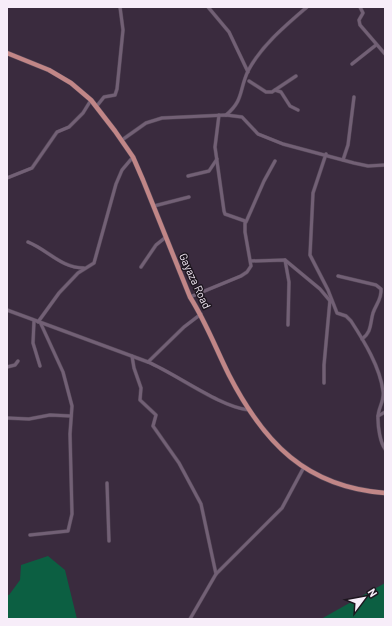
<svg xmlns="http://www.w3.org/2000/svg" width="392" height="626" font-family="Barlow,sans-serif">
	<style>
		.green { fill: #0c5f42 }
		.lines { fill: none; stroke-linecap: round; stroke-linejoin: round }
		.minor-casing { stroke: #544757; stroke-width: 4 }
		.primary-casing { stroke: #544757; stroke-width: 5.5 }
		.minor { stroke: #726075; stroke-width: 3 }
		.primary { stroke: #c18687; stroke-width: 4.5 }
		.labels { text-anchor: middle; stroke-width: 3; stroke-linejoin: round; paint-order: stroke }
		.street-label { font-size: 11px; fill: #f7edf9; stroke: #1d161f }
	</style>
	<rect width="100%" height="100%" fill="#3a2b3e"/>
	<g class="green">
		<path d="M 48,556 L 65,570 L 77,619 L 7,619 L 7,595 L 9,595 L 20,580 L 21,565 Z"/>
		<path d="M 385,583 L 385,619 L 321,619 Z"/>
	</g>
	<g class="lines">
		<g class="minor-casing">
			<g id="minor">
				<path d="M 208,7 L 229,32 L 248,72"/>
				<path d="M 360,7 L 363,13 L 359,20 L 360,25 L 385,54"/>
				<path d="M 352,64 L 376,45"/>
				<path d="M 249,81 L 266,92 L 272,92 L 296,76"/>
				<path d="M 275,90 L 281,92 L 290,106 L 298,110"/>
				<path d="M 96,107 L 104,97 L 115,95 L 117,89 L 123,30 L 120,7"/>
				<path d="M 226,115 C 244,100 239,90 248,71 C 261,46 285,26 307,7"/>
				<path d="M 122,140 L 146,123 L 162,118 L 226,115 L 242,117 L 258,134 L 283,144 L 354,163 L 368,166 L 385,165"/>
				<path d="M 326,154 L 313,193 L 310,255 L 328,290 L 337,313 L 346,316 L 351,321 C 364,341 380,367 383,391 C 385,401 377,409 378,419 C 378,427 380,442 385,449"/>
				<path d="M 343,160 L 348,145 L 354,97"/>
				<path d="M 188,176 L 209,171 L 217,159"/>
				<path d="M 7,178 L 32,168 L 57,132 L 69,127 L 83,113 L 91,100"/>
				<path d="M 154,206 L 189,197"/>
				<path d="M 246,222 L 264,181 L 275,161"/>
				<path d="M 28,242 C 48,250 61,268 84,268"/>
				<path d="M 285,260 L 289,282 L 288,325"/>
				<path d="M 251,261 L 285,260 L 320,289 L 331,302"/>
				<path d="M 141,267 L 156,245 L 166,237"/>
				<path d="M 338,276 L 376,285 L 381,289 C 382,299 376,304 373,313 C 370,323 372,332 362,339"/>
				<path d="M 190,297 L 241,276 L 247,272 L 251,266 L 245,232 L 245,221 L 225,214 L 224,211 L 215,147 L 219,115"/>
				<path d="M 7,310 L 148,362 C 178,375 220,407 249,410"/>
				<path d="M 34,321 L 33,343 L 40,366"/>
				<path d="M 38,322 L 59,293 L 78,273 L 94,263 L 116,184 L 122,170 L 133,157"/>
				<path d="M 132,356 L 134,368 L 141,388 L 140,400 L 156,415 L 153,426 L 179,463 L 201,504 L 216,574"/>
				<path d="M 148,362 L 184,327 L 201,314"/>
				<path d="M 7,367 L 15,365 L 18,361"/>
				<path d="M 324,383 L 324,365 L 330,300"/>
				<path d="M 378,416 L 385,412"/>
				<path d="M 7,418 L 29,419 L 50,415 L 71,416"/>
				<path d="M 107,483 L 109,541"/>
				<path d="M 30,535 L 68,531 L 72,514 L 70,434 L 72,406 L 63,372 L 41,324"/>
				<path d="M 190,619 L 216,574 L 282,508 L 304,467"/>
			</g>
		</g>
		<g class="primary-casing">
			<path id="primary" d="M 7,53 L 49,70 L 71,83 L 91,100 L 115,131 L 133,157 L 143,180 L 190,297 C 206,322 216,349 229,375 C 264,443 306,487 385,493"/>
		</g>
		<use href="#minor" class="minor"/>
		<use href="#primary" class="primary"/>
	</g>
	<g class="labels">
		<g class="street-label">
			<text transform="translate(195 281) rotate(65)" y="4">Gayaza Road</text>
		</g>
	</g>
	<rect width="392" height="626" fill="none" stroke="#f7edf9" stroke-width="16"/>
	<g transform="translate(364 598) rotate(58)" stroke="#1d161f" stroke-width="3" paint-order="stroke">
	<path d="M0-3L7 15L0 10L-7 15Z" fill="#f7edf9"/>
	<text y="-6" font-size="11" font-weight="bold" text-anchor="middle" fill="#f7edf9">N</text>
	</g>
</svg>
